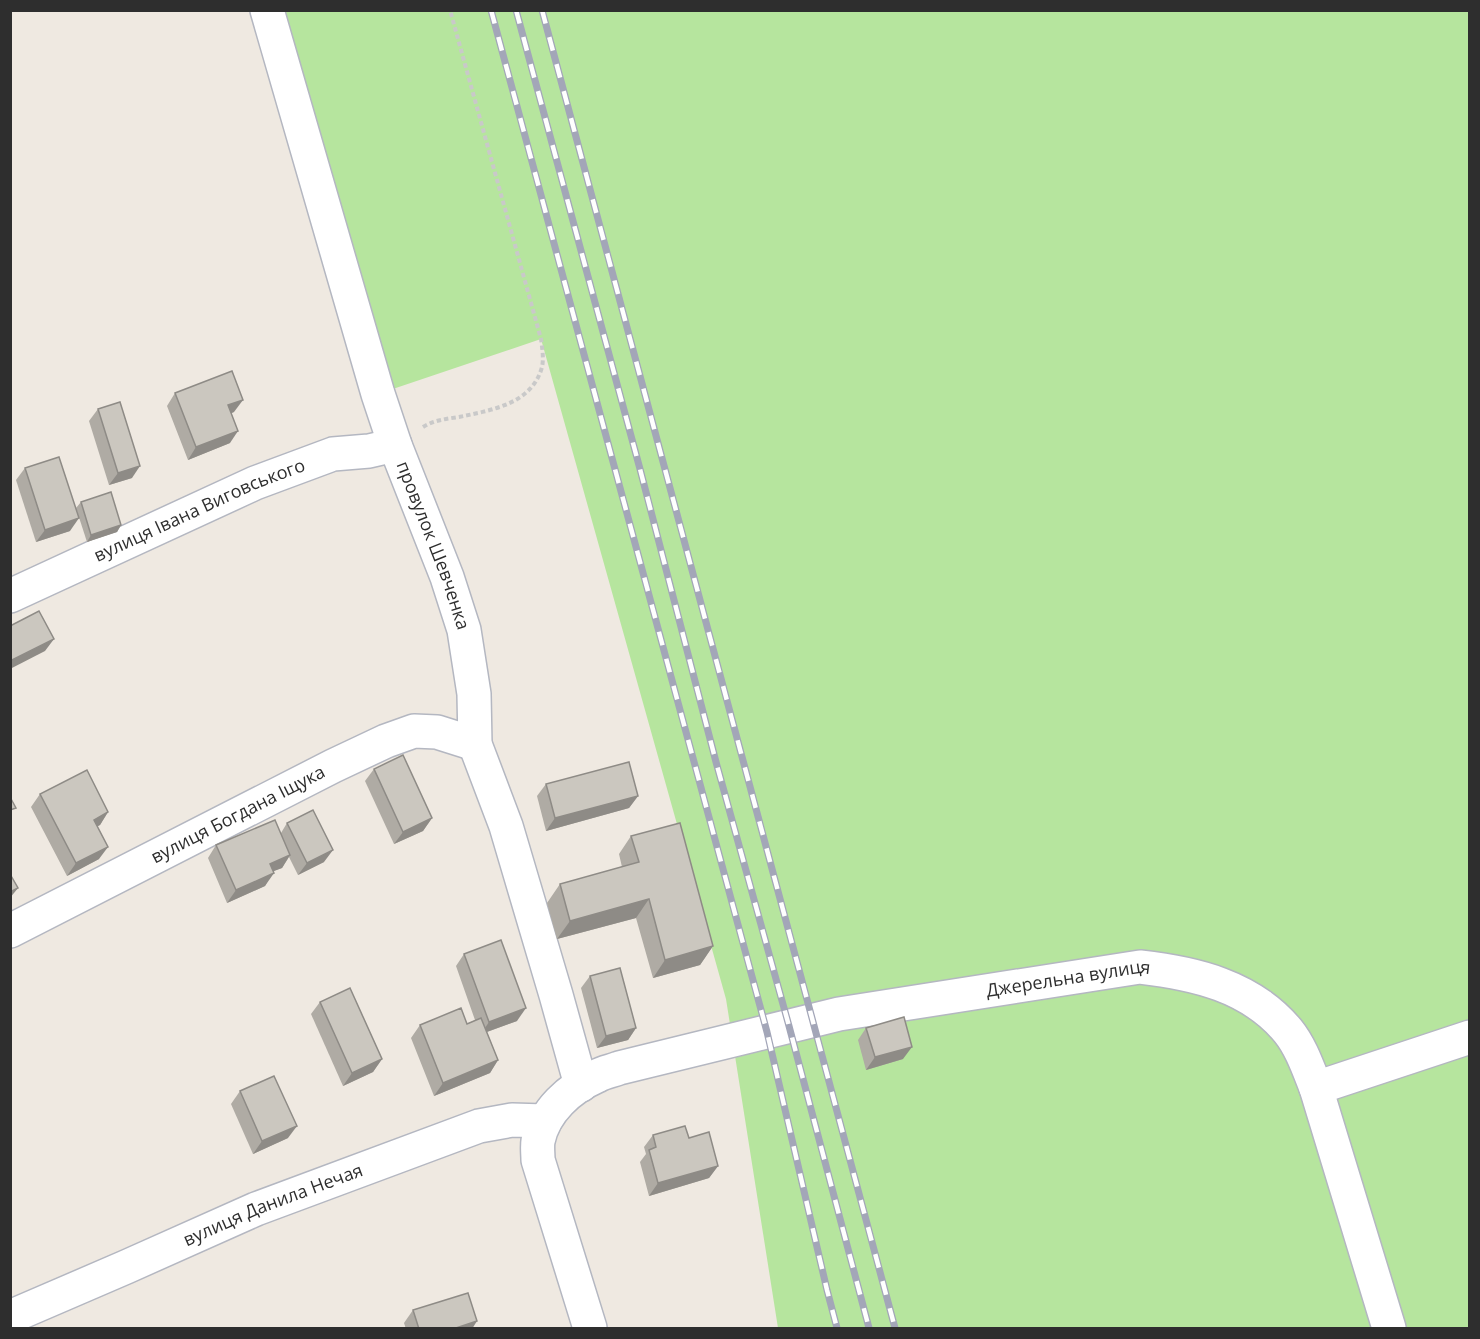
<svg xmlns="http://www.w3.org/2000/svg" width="1480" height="1339" font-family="'Open Sans',sans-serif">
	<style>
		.green { fill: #b6e59e }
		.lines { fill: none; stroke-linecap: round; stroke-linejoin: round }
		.minor-casing { stroke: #b4b7c1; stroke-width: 36 }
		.path { stroke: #c9c9c9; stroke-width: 4; stroke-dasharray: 4.5 3; stroke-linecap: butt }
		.minor { stroke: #fff; stroke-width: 33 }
		.rail-casing { stroke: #a3a6b8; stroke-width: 7 }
		.rail { stroke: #fff; stroke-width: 4.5; stroke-dasharray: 14; stroke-linecap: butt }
		.wall { fill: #afaba4 }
		.shaded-wall { fill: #8e8b86 }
		.building { fill: #cbc7bf; stroke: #8e8b86; stroke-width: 1.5 }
		.labels { text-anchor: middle; stroke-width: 4.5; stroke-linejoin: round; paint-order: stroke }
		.street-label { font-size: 18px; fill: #2e2e2e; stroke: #fff }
	</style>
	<rect width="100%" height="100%" fill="#efe9e1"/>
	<path class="green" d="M 267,11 L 1469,11 L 1469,1328 L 778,1328 L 726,999 L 541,339 L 378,394 Z"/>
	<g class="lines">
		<g class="minor-casing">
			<g id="minor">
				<path id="s1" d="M 267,10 L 378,394 L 395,445 L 447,577 L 464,630 L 474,694 L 475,744 L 506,826 L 556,995 L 581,1085"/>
				<path id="s2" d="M 10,596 L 255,483 L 333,454 L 369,451 L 395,445"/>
				<path id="s3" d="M 10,931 L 333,766 L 386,741 L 414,731 L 437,732 L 475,744"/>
				<path d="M 1316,1088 L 1470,1037"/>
				<path id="s4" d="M 10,1317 L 126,1267 L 256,1209 L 479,1126 L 512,1120 L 545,1121"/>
				<path id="s5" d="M 590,1328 L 538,1160 C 538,1154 537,1147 538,1141 C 544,1111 570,1088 597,1076 C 604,1072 612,1071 619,1068 L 839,1014 L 1140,967 C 1194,973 1251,986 1288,1031 C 1301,1047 1308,1068 1316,1088 L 1389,1328"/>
			</g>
		</g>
		<path class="path" d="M 423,427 C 434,420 446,419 459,417 C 492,410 532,404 542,367 C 544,358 542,347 541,339 L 450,10"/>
		<use href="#minor" class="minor"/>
		<g class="rail-casing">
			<g id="rail">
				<path d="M 491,10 L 767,1032 L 827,1290 L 837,1328"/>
				<path d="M 516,10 L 640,469 L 716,762 L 789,1026 L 869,1328"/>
				<path d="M 542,10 L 895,1328"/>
			</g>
		</g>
		<use href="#rail" class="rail"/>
	</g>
	<g class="wall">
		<path d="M 175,393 L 234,412 L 231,413 L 230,443 L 188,460 L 167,406 Z"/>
		<path d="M 98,409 L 132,478 L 109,485 L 89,421 Z"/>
		<path d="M 25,468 L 70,531 L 36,542 L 16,480 Z"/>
		<path d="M 81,502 L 121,525 L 117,532 L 87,542 L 76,508 Z"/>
		<path d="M 374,769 L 432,818 L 423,831 L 394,844 L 365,781 Z"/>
		<path d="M 546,784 L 638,796 L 629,808 L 546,831 L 537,796 Z"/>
		<path d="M 40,794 L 108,812 L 100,825 L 97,826 L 99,859 L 67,876 L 31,807 Z"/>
		<path d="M 287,823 L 324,862 L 298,875 L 289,857 L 282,868 L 273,871 L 265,886 L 227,903 L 208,858 L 216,845 L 281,833 Z"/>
		<path d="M 631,836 L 713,946 L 700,965 L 653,978 L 636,918 L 557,939 L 547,903 L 560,884 L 622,867 L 619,854 Z"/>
		<path d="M 464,954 L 517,1021 L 487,1032 L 498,1060 L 490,1073 L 434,1096 L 411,1038 L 420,1025 L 467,1024 L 475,1020 L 456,966 Z"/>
		<path d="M 590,976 L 636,1028 L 628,1040 L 597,1048 L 581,988 Z"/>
		<path d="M 320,1002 L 382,1059 L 373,1072 L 343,1086 L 311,1014 Z"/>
		<path d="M 866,1028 L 903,1059 L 866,1070 L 858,1040 Z"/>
		<path d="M 240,1091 L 288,1138 L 253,1154 L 231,1104 Z"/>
		<path d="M 653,1135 L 689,1138 L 718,1166 L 709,1178 L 649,1196 L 640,1162 L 646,1154 L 644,1147 Z"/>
		<path d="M 413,1310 L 472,1329 L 406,1329 L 404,1323 Z"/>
	</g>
	<g class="shaded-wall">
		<path d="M 243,400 L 234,412 L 220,418 L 228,405 Z"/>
		<path d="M 238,431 L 230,443 L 188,460 L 196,447 Z"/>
		<path d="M 140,466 L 132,478 L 109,485 L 118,473 Z"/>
		<path d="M 79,518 L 70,531 L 36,542 L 45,530 Z"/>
		<path d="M 121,525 L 117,532 L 87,542 L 91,535 Z"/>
		<path d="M 54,639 L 45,651 L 10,669 L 10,661 Z"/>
		<path d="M 638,796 L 629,808 L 546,831 L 555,818 Z"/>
		<path d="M 108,812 L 100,825 L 85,833 L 94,820 Z"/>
		<path d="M 432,818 L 423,831 L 394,844 L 403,832 Z"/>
		<path d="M 108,847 L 99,859 L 67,876 L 76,863 Z"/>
		<path d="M 333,850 L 324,862 L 298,875 L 307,863 Z"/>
		<path d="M 290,855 L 282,868 L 261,876 L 270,864 Z"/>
		<path d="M 274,873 L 265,886 L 227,903 L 236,890 Z"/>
		<path d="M 18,888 L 10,898 L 10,892 Z"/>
		<path d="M 649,899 L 636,918 L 557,939 L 570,921 Z"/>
		<path d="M 713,946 L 700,965 L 653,978 L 665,960 Z"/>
		<path d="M 526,1008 L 517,1021 L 481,1034 L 489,1022 Z"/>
		<path d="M 636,1028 L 628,1040 L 597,1048 L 606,1036 Z"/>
		<path d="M 912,1047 L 903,1059 L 866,1070 L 875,1057 Z"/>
		<path d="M 382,1059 L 373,1072 L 343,1086 L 352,1073 Z"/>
		<path d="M 498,1060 L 490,1073 L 434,1096 L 443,1083 Z"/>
		<path d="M 297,1126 L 288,1138 L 253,1154 L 262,1141 Z"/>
		<path d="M 718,1166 L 709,1178 L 649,1196 L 658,1183 Z"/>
		<path d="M 477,1321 L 472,1329 L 453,1329 Z"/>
	</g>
	<g class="building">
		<path d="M 232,371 L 243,400 L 228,405 L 238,431 L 196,447 L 175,393 Z"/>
		<path d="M 120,402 L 140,466 L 118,473 L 98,409 Z"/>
		<path d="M 59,457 L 79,518 L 45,530 L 25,468 Z"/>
		<path d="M 111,492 L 121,525 L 91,535 L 81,502 Z"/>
		<path d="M 39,611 L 54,639 L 10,661 L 10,626 Z"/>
		<path d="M 403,755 L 432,818 L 403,832 L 374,769 Z"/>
		<path d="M 629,762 L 638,796 L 555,818 L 546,784 Z"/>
		<path d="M 87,770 L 108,812 L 94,820 L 108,847 L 76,863 L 40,794 Z"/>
		<path d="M 10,797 L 16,808 L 10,810 Z"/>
		<path d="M 313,810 L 333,850 L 307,863 L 287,823 Z"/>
		<path d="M 275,820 L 290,855 L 270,864 L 274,873 L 236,890 L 216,845 Z"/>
		<path d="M 680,823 L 713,946 L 665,960 L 649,899 L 570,921 L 560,884 L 639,862 L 631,836 Z"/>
		<path d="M 10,874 L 18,888 L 10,892 Z"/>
		<path d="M 501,940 L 526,1008 L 489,1022 L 464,954 Z"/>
		<path d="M 620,968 L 636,1028 L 606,1036 L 590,976 Z"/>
		<path d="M 350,988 L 382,1059 L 352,1073 L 320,1002 Z"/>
		<path d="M 461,1008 L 467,1024 L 481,1018 L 498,1060 L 443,1083 L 420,1025 Z"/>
		<path d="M 904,1017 L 912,1047 L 875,1057 L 866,1028 Z"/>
		<path d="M 274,1076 L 297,1126 L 262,1141 L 240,1091 Z"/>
		<path d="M 685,1126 L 689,1138 L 709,1132 L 718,1166 L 658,1183 L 649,1150 L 656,1147 L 653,1135 Z"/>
		<path d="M 468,1293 L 477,1321 L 453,1329 L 419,1329 L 413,1310 Z"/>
	</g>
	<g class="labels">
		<g class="street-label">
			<text dy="6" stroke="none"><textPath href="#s2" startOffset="208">вулиця Івана Виговського</textPath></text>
			<text dy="6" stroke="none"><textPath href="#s1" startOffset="561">провулок Шевченка</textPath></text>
			<text dy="6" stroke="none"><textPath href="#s3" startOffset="256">вулиця Богдана Іщука</textPath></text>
			<text dy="6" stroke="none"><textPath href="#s5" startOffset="768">Джерельна вулиця</textPath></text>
			<text dy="6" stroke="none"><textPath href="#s4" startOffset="286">вулиця Данила Нечая</textPath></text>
		</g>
	</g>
	<rect width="1480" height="1339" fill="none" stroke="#2e2e2e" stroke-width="24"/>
</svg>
